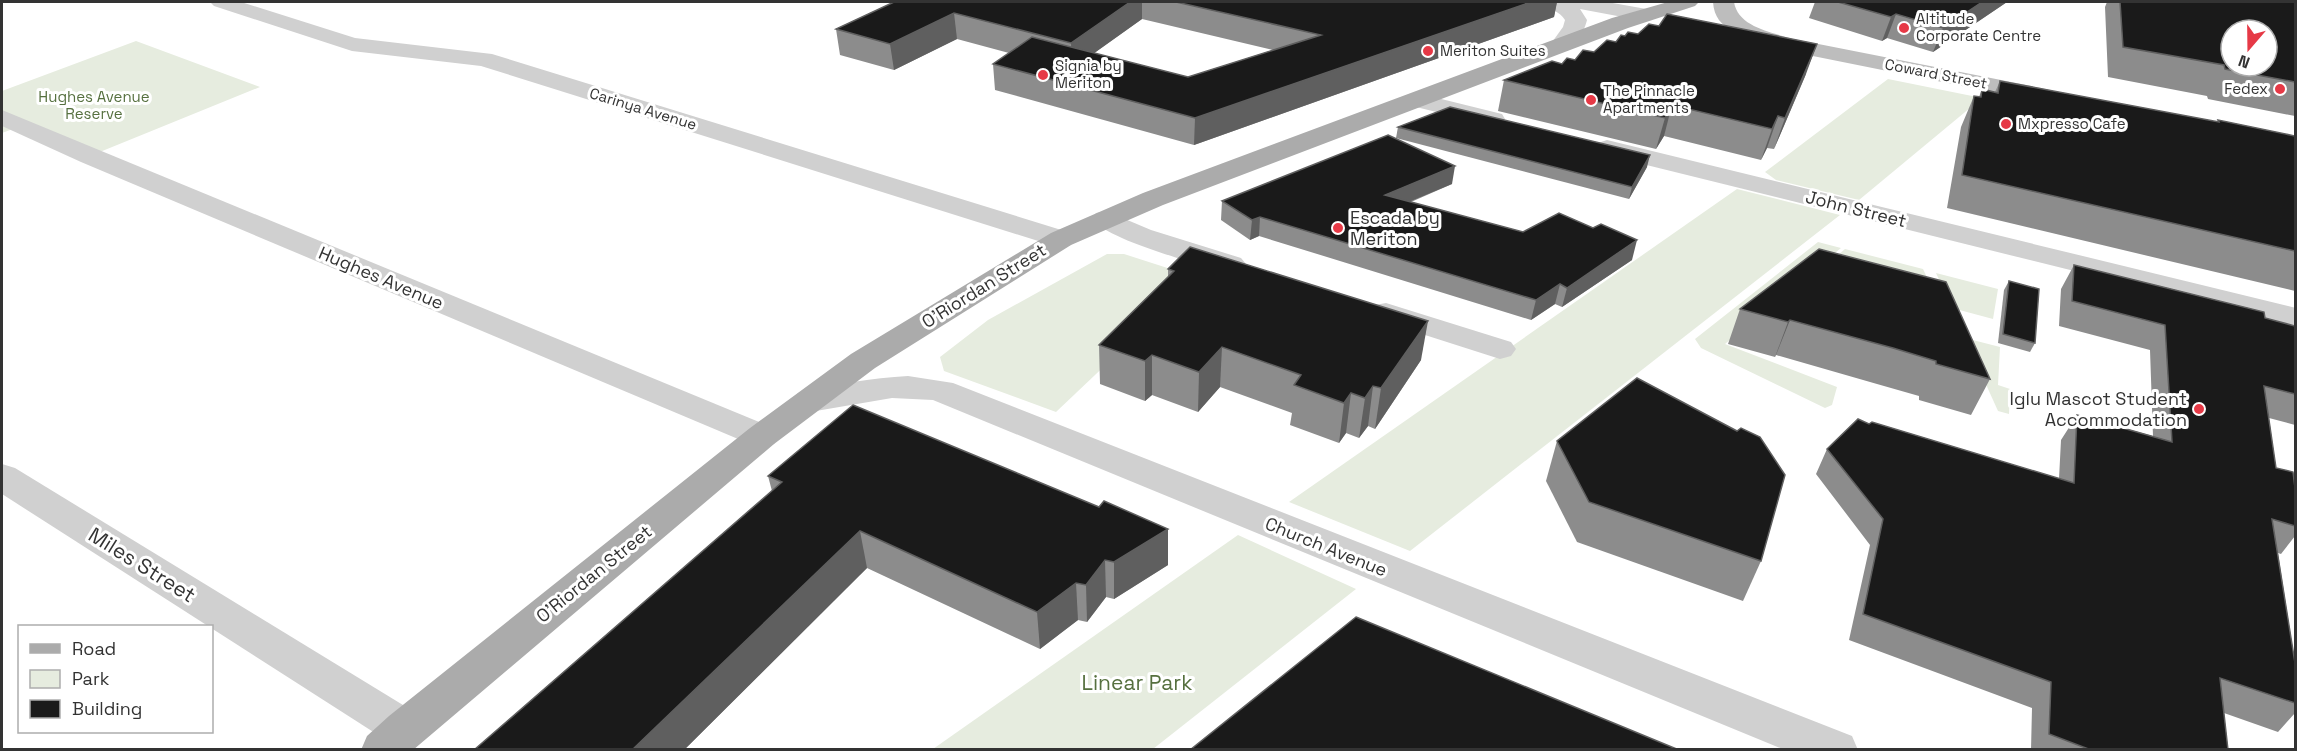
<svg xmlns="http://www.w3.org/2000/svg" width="2297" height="751" font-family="'Space Grotesk',sans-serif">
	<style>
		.green { fill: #e6ecdf }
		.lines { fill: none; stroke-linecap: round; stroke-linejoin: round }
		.minor { fill: #d0d0d0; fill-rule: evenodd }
		.tertiary { fill: #d0d0d0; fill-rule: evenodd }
		.secondary { fill: #bdbdbd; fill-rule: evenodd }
		.primary { fill: #ababab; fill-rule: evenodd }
		.wall { fill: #8c8c8c; fill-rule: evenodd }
		.shaded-wall { fill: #5f5f5f }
		.building { fill: #1a1a1a; stroke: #5f5f5f; stroke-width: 1.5; fill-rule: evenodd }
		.poi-dot { fill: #e63946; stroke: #fff; stroke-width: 2 }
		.labels { text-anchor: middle; stroke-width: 6; stroke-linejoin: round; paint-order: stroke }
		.far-poi-label { font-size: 15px; fill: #333; stroke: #fff; text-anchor: start }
		.far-street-label { font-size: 15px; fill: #333; stroke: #fff }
		.far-park-label { font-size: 15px; fill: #56703f; stroke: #fff }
		.street-label { font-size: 18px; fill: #333; stroke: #fff }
		.poi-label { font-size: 18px; fill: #333; stroke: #fff; text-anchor: start }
		.near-street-label { font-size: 21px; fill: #333; stroke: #fff }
		.near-park-label { font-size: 21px; fill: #56703f; stroke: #fff }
	</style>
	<rect width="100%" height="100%" fill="#fff"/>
	<g class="green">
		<path d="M 136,41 L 260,87 L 90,156 L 21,126 L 2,133 L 2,91 Z"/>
		<path d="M 1888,79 L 1982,98 L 1859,200 L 1776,180 L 1765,172 Z"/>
		<path d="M 1737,189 L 1840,215 L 1410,551 L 1289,502 Z"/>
		<path d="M 1818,242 L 1841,248 L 1725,344 L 1837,387 L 1832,405 L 1825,408 L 1701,348 L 1695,339 Z"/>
		<path d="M 1845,249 L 1923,269 L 1940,305 L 1818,272 Z"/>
		<path d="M 1107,254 L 1124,254 L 1183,273 L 1134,338 L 1056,412 L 944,371 L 940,357 L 988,320 Z"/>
		<path d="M 1936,273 L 1998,289 L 1993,319 L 1952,308 Z"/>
		<path d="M 1965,338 L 2000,347 L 1998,385 L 2010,389 L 2009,414 L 1998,411 Z"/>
		<path d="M 1238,535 L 1356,589 L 1153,749 L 933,749 Z"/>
	</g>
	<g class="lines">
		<g class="minor">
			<path d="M 210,2 L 241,2 L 355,38 L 492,54 L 1071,233 L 1075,239 L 1071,245 L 1061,248 L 1051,245 L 481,66 L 352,51 L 214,6 Z"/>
			<path d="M 1417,93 L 1502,114 L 1505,119 L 1502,124 L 1493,126 L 1408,105 L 1405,100 L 1408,95 Z"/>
			<path d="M 2,110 L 774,428 L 779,436 L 774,444 L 762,448 L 750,444 L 81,162 L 2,126 Z"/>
			<path d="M 1607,140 L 2296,308 L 2296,326 L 1598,153 L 1594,148 L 1598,143 Z"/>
			<path d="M 1106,211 L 1151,230 L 1241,258 L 1246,264 L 1241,270 L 1231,273 C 1203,266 1107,240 1092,219 L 1096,213 Z"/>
			<path d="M 1386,303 L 1511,342 L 1516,349 L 1511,356 L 1500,359 L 1375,319 L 1371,312 L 1375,305 Z"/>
			<path d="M 908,376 L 953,383 L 1852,736 L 1858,750 L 1785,750 L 933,400 L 892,398 L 810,412 L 798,409 L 793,401 L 798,393 C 834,384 872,378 908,376 Z"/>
			<path d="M 2,464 L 15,468 L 421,716 L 427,729 L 421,742 L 405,748 L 389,742 L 2,494 Z"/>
		</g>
		<path class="tertiary" d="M 1543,2 L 1607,2 L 1652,10 L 1655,15 L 1652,20 L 1644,21 L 1580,9 L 1587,20 C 1583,36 1571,54 1553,50 L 1550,45 L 1563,27 L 1565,20 C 1560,11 1549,10 1543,2 Z"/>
		<path class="secondary" d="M 1713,2 L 1734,2 C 1738,27 1771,32 1793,39 L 2041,88 L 2050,90 L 2053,95 L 2050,100 L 2041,102 L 1763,46 C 1744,32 1715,33 1713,2 Z"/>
		<path class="primary" d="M 1668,2 L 1699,2 L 1695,6 L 1628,28 L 1163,205 L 1071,245 L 875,368 L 774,444 L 413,750 L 361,750 L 367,736 L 389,716 L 750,428 L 851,354 L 1051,233 L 1143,193 L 1612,18 Z"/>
	</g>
	<g class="wall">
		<path d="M 894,2 L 1557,2 L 1554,17 L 1194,145 L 995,90 L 993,64 L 1009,53 L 957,39 L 894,70 L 840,55 L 836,29 ZM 1142,19 L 1273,50 L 1188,77 L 1094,53 Z"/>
		<path d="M 1815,2 L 2007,2 L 1933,52 L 1887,38 L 1882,41 L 1809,18 Z"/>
		<path d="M 2107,2 L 2295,2 L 2295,116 L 2208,99 L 2207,96 L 2108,77 L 2105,7 Z"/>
		<path d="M 1625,36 L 1806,74 L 1774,149 L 1767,148 L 1761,160 L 1664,136 L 1656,149 L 1498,111 L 1504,80 L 1575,60 L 1616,42 Z"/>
		<path d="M 2000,81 L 2217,122 L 2218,120 L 2295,136 L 2295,291 L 1947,208 L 1961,127 L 1974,96 L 1979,97 L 1982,89 L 1995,92 Z"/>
		<path d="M 1398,127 L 1647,167 L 1629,199 L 1396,138 Z"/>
		<path d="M 1452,184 L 1411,202 L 1523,232 L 1632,260 L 1562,307 L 1555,304 L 1531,320 L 1259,236 L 1250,240 L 1221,220 L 1222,201 Z"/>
		<path d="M 1819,249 L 1990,379 L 1971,415 L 1919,400 L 1919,396 L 1877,384 L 1776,355 L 1775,357 L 1728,344 L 1740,309 Z"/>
		<path d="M 2074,265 L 2265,318 L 2295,326 L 2295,425 L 2269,418 L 2276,468 L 2295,488 L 2295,536 L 2281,554 L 2278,553 L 2295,663 L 2295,713 L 2278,732 L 2224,713 L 2228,750 L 2031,750 L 2032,708 L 1849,640 L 1870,545 L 1816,474 L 1827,449 L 1869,424 L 2059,479 L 2061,440 L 2077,415 L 2153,436 L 2150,350 L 2059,326 L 2061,289 Z"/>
		<path d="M 1168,269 L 1421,360 L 1375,429 L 1368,426 L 1359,438 L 1346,433 L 1339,443 L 1290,425 L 1292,413 L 1220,387 L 1198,412 L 1152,395 L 1145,401 L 1100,384 L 1099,345 L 1168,277 Z"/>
		<path d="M 2009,281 L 2035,343 L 2030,352 L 1998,343 L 2004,290 Z"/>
		<path d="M 1557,441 L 1761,561 L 1743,601 L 1577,542 L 1546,481 Z"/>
		<path d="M 768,476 L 1168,565 L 1114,599 L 1106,597 L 1087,622 L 1078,620 L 1040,649 L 867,568 L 684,750 L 474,750 L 772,491 Z"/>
	</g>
	<g class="shaded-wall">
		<path d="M 1130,2 L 1142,2 L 1142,19 L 1072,69 L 1071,43 Z"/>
		<path d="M 1531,2 L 1557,2 L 1554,17 L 1194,145 L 1195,118 Z"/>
		<path d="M 1982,2 L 2007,2 L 1933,52 L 1943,28 Z"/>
		<path d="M 954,13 L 957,39 L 894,70 L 890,44 Z"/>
		<path d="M 1896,14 L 1887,38 L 1882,41 L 1891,17 Z"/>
		<path d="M 1817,44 L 1806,74 L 1774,149 L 1785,118 Z"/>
		<path d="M 1672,105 L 1664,136 L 1656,149 L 1665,118 Z"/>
		<path d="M 1778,116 L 1767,148 L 1761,160 L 1772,129 Z"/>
		<path d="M 1650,155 L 1647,167 L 1629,199 L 1632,187 Z"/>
		<path d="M 1455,166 L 1452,184 L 1382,213 L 1385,195 Z"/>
		<path d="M 1260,217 L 1259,236 L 1250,240 L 1252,220 Z"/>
		<path d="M 1637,240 L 1632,260 L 1562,307 L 1567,288 Z"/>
		<path d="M 1560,284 L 1555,304 L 1531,320 L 1536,300 Z"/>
		<path d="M 1790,320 L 1776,355 L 1775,357 L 1788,322 Z"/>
		<path d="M 1428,321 L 1421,360 L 1375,429 L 1381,388 Z"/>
		<path d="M 1222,347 L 1220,387 L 1198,412 L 1199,372 Z"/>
		<path d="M 1152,355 L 1152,395 L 1145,401 L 1145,361 Z"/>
		<path d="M 1373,386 L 1368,426 L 1359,438 L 1365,398 Z"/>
		<path d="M 1351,393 L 1346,433 L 1339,443 L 1344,403 Z"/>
		<path d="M 1168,529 L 1168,565 L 1114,599 L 1114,562 Z"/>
		<path d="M 860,531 L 867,568 L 684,750 L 632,750 Z"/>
		<path d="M 1105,560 L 1106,597 L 1087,622 L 1086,585 Z"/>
		<path d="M 1076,583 L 1078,620 L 1040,649 L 1037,612 Z"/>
	</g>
	<g class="building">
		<path d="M 894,2 L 1130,2 L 1071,43 L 954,13 L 890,44 L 836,29 Z"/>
		<path d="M 1176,2 L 1531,2 L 1195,118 L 993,64 L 1032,37 L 1188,77 L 1321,35 Z"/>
		<path d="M 1838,2 L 1982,2 L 1943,28 L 1896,14 L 1891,17 Z"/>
		<path d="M 2120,2 L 2295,2 L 2295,82 L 2225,69 L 2224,65 L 2123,47 ZM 2231,30 L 2267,30 L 2267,66 L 2231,66 Z"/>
		<path d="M 1667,14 L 1817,44 L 1785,118 L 1778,116 L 1772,129 L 1672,105 L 1665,118 L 1504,80 L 1552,61 L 1562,64 L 1567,58 L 1575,60 L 1583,50 L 1594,52 L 1607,40 L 1616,42 L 1621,35 L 1625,36 L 1628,32 L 1638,34 L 1649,24 L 1659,26 Z"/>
		<path d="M 2000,81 L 2219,122 L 2218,120 L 2295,136 L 2295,251 L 1962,175 L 1974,96 L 1981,97 L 1982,89 L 1998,93 Z"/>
		<path d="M 1450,107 L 1650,155 L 1632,187 L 1398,127 Z"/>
		<path d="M 1388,135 L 1455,166 L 1385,195 L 1523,232 L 1559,213 L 1593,228 L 1601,224 L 1637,240 L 1567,288 L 1560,284 L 1536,300 L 1260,217 L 1252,220 L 1222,201 Z"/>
		<path d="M 1190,247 L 1428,321 L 1381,388 L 1373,386 L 1365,398 L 1351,393 L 1344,403 L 1294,385 L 1301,375 L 1222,347 L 1199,372 L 1152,355 L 1145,361 L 1099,345 L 1174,271 L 1168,269 Z"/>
		<path d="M 1819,249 L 1946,282 L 1990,379 L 1936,364 L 1936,361 L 1893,348 L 1790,320 L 1788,322 L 1740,309 Z"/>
		<path d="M 2074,265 L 2264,312 L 2265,318 L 2295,326 L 2295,394 L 2264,386 L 2276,468 L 2293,472 L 2295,488 L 2295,526 L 2272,519 L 2295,663 L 2295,703 L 2220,678 L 2228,750 L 2091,750 L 2049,734 L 2051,682 L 1863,614 L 1883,519 L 1827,449 L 1858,419 L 1869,424 L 1872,422 L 2074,483 L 2077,415 L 2172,442 L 2165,325 L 2072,301 Z"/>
		<path d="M 2009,281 L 2039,289 L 2035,343 L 2003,334 Z"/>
		<path d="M 1637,378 L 1737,431 L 1741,428 L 1760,437 L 1785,475 L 1761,561 L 1589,502 L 1557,441 Z"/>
		<path d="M 853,405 L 1099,507 L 1104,501 L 1168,529 L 1114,562 L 1105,560 L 1086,585 L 1076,583 L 1037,612 L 860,531 L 632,750 L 474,750 L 782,482 L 768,476 Z"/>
		<path d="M 1356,617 L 1679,750 L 1190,750 Z"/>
	</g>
	<g class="poi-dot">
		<circle cx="1904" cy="28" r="6"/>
		<circle cx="1428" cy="51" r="6"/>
		<circle cx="1043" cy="75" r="6"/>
		<circle cx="2280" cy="89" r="6"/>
		<circle cx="1591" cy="100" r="6"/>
		<circle cx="2006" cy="124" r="6"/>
		<circle cx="1338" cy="228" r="6"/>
		<circle cx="2199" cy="409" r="6"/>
	</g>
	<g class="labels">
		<g class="far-poi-label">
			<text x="1916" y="24">Altitude<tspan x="1916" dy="17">Corporate Centre</tspan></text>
			<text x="1440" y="56">Meriton Suites</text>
			<text x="1055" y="71">Signia by<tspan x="1055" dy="17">Meriton</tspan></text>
			<text x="2268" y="94" text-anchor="end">Fedex</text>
			<text x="1603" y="96">The Pinnacle<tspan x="1603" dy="17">Apartments</tspan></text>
			<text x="2018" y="129">Mxpresso Cafe</text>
		</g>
		<g class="far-street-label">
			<text transform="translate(1936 74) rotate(11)" y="5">Coward Street</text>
			<text transform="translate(643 109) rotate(17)" y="5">Carinya Avenue</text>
		</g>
		<g class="far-park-label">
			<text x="94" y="102">Hughes Avenue<tspan x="94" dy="17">Reserve</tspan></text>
		</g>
		<g class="street-label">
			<text transform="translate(1856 209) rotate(14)" y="6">John Street</text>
			<text transform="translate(381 278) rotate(23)" y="6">Hughes Avenue</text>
			<text transform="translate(984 286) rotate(-32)" y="6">O'Riordan Street</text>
			<text transform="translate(1326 547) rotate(22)" y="6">Church Avenue</text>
			<text transform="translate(594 574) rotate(-39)" y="6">O'Riordan Street</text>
		</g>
		<g class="poi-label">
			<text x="1350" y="224">Escada by<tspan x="1350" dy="21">Meriton</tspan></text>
			<text x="2187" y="405" text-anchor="end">Iglu Mascot Student<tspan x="2187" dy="21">Accommodation</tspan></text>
		</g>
		<g class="near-street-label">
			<text transform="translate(142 565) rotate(32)" y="7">Miles Street</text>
		</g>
		<g class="near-park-label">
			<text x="1137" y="690">Linear Park</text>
		</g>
	</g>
	<rect width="2297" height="751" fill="none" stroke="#333333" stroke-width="6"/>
	<rect x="18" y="625" width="195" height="108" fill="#ffffff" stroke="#adadad" stroke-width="1.5"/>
	<rect x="30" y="644" width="30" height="9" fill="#ababab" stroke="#adadad" stroke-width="1.5"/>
	<text x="72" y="655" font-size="18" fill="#333333">Road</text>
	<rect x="30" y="670" width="30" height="18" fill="#e6ecdf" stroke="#adadad" stroke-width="1.5"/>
	<text x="72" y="685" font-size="18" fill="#333333">Park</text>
	<rect x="30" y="700" width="30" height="18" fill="#1a1a1a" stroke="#adadad" stroke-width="1.5"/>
	<text x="72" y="715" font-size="18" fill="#333333">Building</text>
	<g transform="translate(2249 48) rotate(200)"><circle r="28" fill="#ffffff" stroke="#adadad" stroke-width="1.5"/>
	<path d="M0-4.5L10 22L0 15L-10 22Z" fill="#e63946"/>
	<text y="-9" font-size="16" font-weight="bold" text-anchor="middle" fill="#333333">N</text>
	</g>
</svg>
